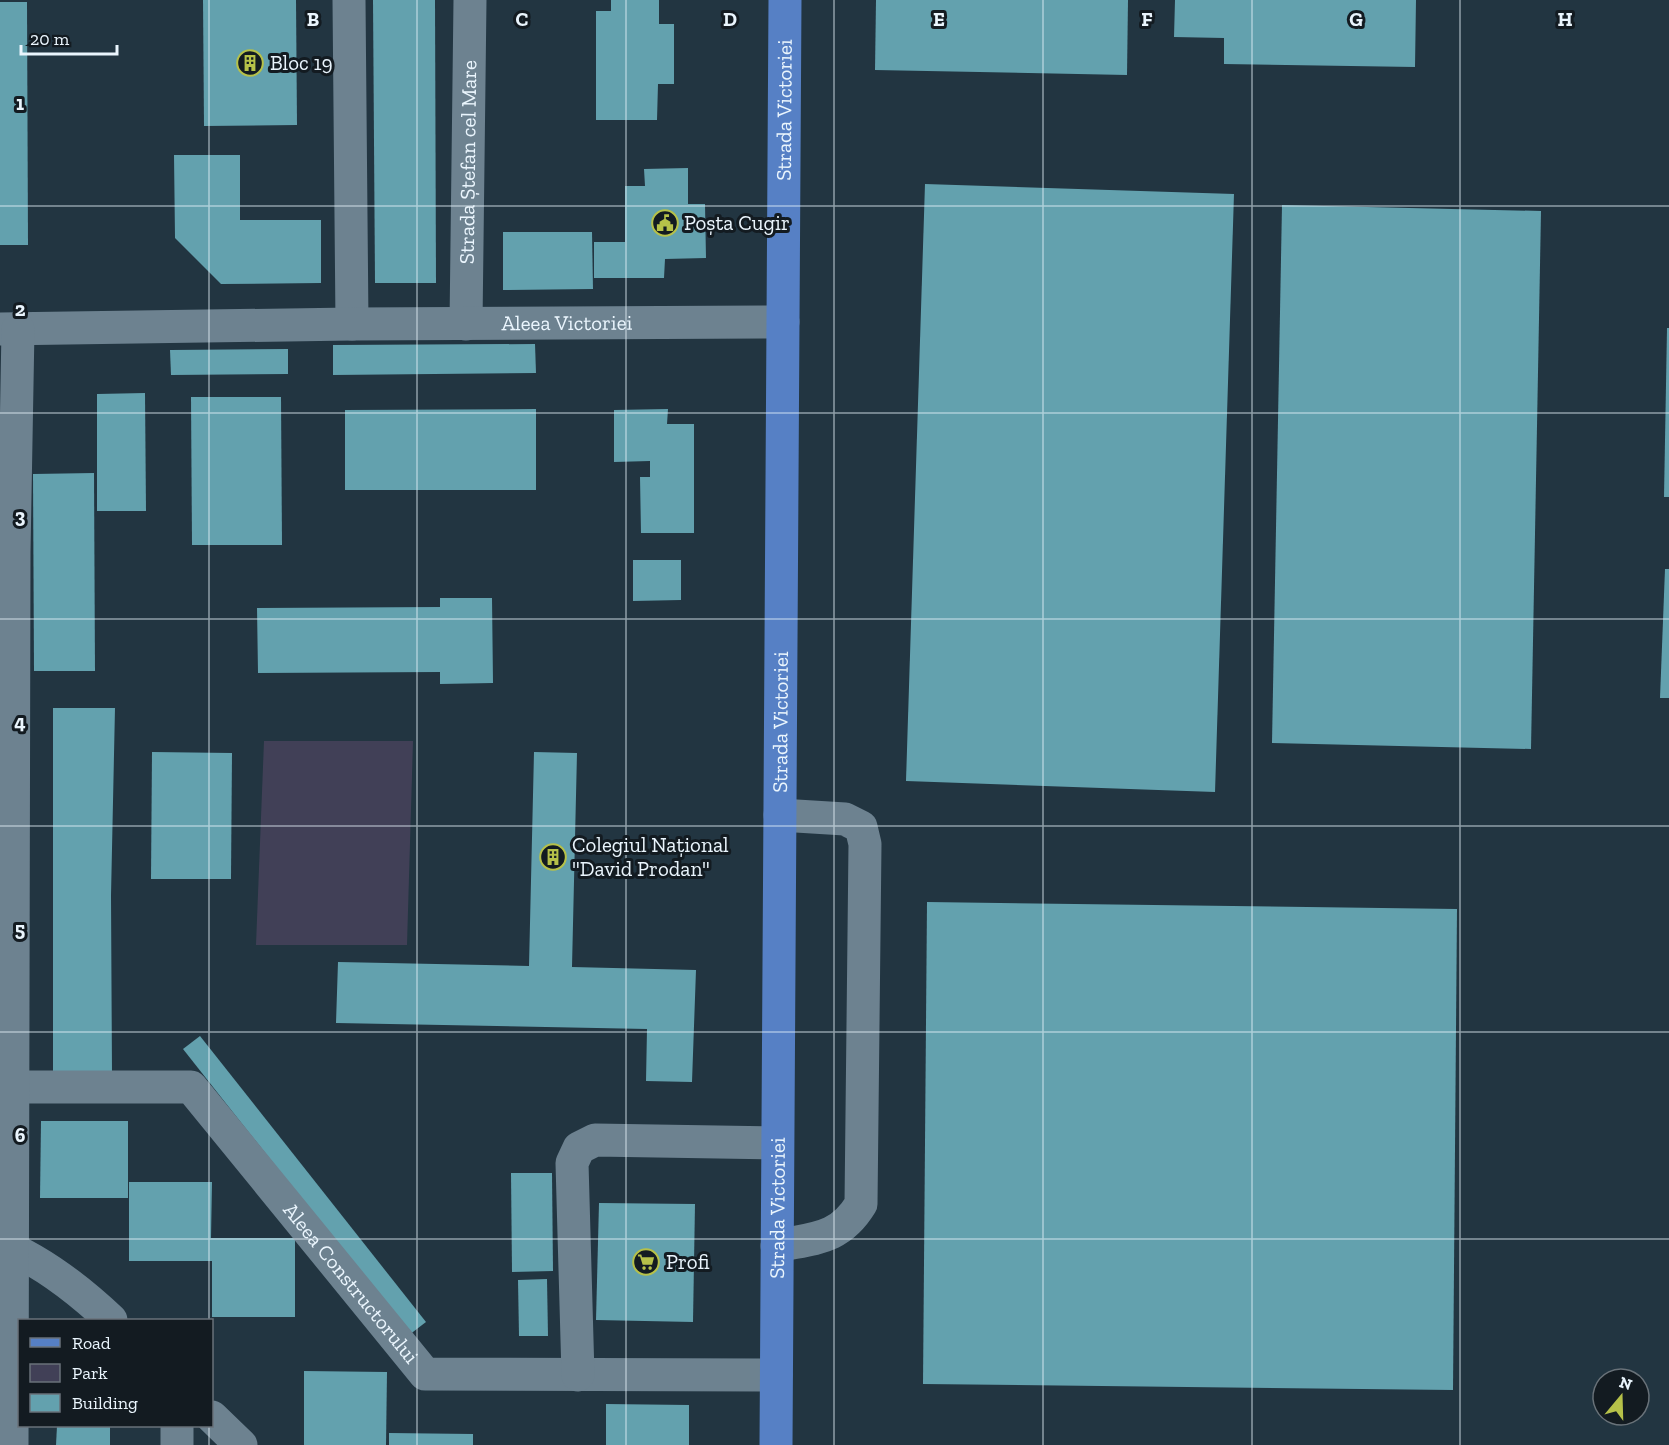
<svg xmlns="http://www.w3.org/2000/svg" width="1669" height="1445" font-family="'Zilla Slab',serif">
	<style>
		.green { fill: #414057 }
		.building { fill: #63a1ae }
		.lines { fill: none; stroke-linecap: round; stroke-linejoin: round }
		.minor { stroke: #6d8290; stroke-width: 33 }
		.major { stroke: #5680c5; stroke-width: 33 }
		.grid { fill: none; stroke: #eaf5fd; stroke-width: 1.5; stroke-opacity: 0.55 }
		.labels { text-anchor: middle; stroke-width: 6; stroke-linejoin: round; paint-order: stroke }
		.poi-label { font-size: 21px; fill: #eaf5fd; stroke: #131b21; text-anchor: start }
		.street-label { font-size: 21px; fill: #eaf5fd; stroke: #131b21 }
		.grid-label { font-size: 20px; text-anchor: middle; font-weight: bold; fill: #eaf5fd; stroke: #131b21; stroke-width: 6; stroke-linejoin: round; paint-order: stroke }
	</style>
	<rect width="100%" height="100%" fill="#223541"/>
	<path class="green" d="M 264,741 L 413,741 L 407,945 L 256,945 Z"/>
	<g class="building">
		<path d="M 203,0 L 296,0 L 297,125 L 204,126 Z"/>
		<path d="M 373,0 L 435,0 L 436,283 L 375,283 Z"/>
		<path d="M 611,0 L 659,0 L 659,24 L 674,24 L 674,84 L 658,84 L 657,120 L 596,120 L 596,11 L 611,11 Z"/>
		<path d="M 876,0 L 1128,0 L 1127,75 L 875,70 Z"/>
		<path d="M 1175,0 L 1416,0 L 1415,67 L 1224,64 L 1224,38 L 1174,37 Z"/>
		<path d="M 0,2 L 27,2 L 28,245 L 0,245 Z"/>
		<path d="M 174,155 L 240,155 L 240,220 L 321,220 L 321,283 L 221,284 L 175,238 Z"/>
		<path d="M 688,168 L 688,204 L 705,204 L 706,258 L 665,259 L 664,278 L 594,278 L 594,242 L 625,242 L 625,186 L 645,186 L 644,169 Z"/>
		<path d="M 925,184 L 1234,194 L 1215,792 L 906,781 Z"/>
		<path d="M 1282,205 L 1541,211 L 1531,749 L 1272,743 Z"/>
		<path d="M 503,232 L 592,232 L 593,289 L 503,290 Z"/>
		<path d="M 1667,328 L 1669,328 L 1669,497 L 1664,497 Z"/>
		<path d="M 535,344 L 536,373 L 333,375 L 333,345 Z"/>
		<path d="M 288,349 L 288,374 L 171,375 L 170,350 Z"/>
		<path d="M 145,393 L 146,511 L 97,511 L 97,394 Z"/>
		<path d="M 191,397 L 281,397 L 282,545 L 192,545 Z"/>
		<path d="M 536,409 L 536,490 L 345,490 L 345,410 Z"/>
		<path d="M 668,409 L 667,424 L 694,424 L 694,533 L 641,533 L 640,477 L 650,477 L 650,461 L 614,462 L 614,410 Z"/>
		<path d="M 94,473 L 95,671 L 34,671 L 33,474 Z"/>
		<path d="M 633,560 L 681,560 L 681,600 L 633,601 Z"/>
		<path d="M 1665,569 L 1669,569 L 1669,698 L 1660,698 Z"/>
		<path d="M 440,598 L 492,598 L 493,683 L 440,684 L 440,672 L 258,673 L 257,608 L 440,607 Z"/>
		<path d="M 53,708 L 115,708 L 111,896 L 112,1074 L 53,1074 Z"/>
		<path d="M 152,752 L 232,753 L 231,879 L 151,879 Z"/>
		<path d="M 534,752 L 577,753 L 572,967 L 696,970 L 692,1082 L 646,1081 L 647,1029 L 336,1023 L 338,962 L 529,966 Z"/>
		<path d="M 927,902 L 1457,909 L 1453,1390 L 923,1384 Z"/>
		<path d="M 200,1036 L 426,1322 L 409,1335 L 183,1049 Z"/>
		<path d="M 41,1121 L 128,1121 L 128,1198 L 40,1198 Z"/>
		<path d="M 511,1173 L 552,1173 L 553,1271 L 512,1272 Z"/>
		<path d="M 129,1182 L 212,1182 L 211,1238 L 295,1238 L 295,1317 L 212,1317 L 212,1261 L 129,1261 Z"/>
		<path d="M 599,1203 L 695,1204 L 693,1322 L 596,1320 Z"/>
		<path d="M 547,1279 L 548,1336 L 519,1336 L 518,1280 Z"/>
		<path d="M 304,1371 L 387,1372 L 386,1445 L 304,1445 Z"/>
		<path d="M 606,1404 L 689,1405 L 689,1445 L 606,1445 Z"/>
		<path d="M 57,1426 L 110,1426 L 110,1445 L 56,1445 Z"/>
		<path d="M 389,1433 L 473,1434 L 473,1445 L 389,1445 Z"/>
	</g>
	<g class="lines">
		<g class="minor">
			<path d="M 349,0 L 352,324"/>
			<path id="s1" d="M 466,324 L 470,0"/>
			<path id="s2" d="M 0,329 L 352,324 L 783,322"/>
			<path id="s3" d="M 12,1087 L 191,1087 L 425,1374 L 776,1375"/>
			<path d="M 0,1244 C 41,1260 79,1290 111,1320"/>
			<path d="M 777,1246 C 814,1238 839,1240 861,1204 L 865,844 L 861,827 L 845,819 L 780,815"/>
			<path d="M 578,1375 L 572,1163 L 579,1148 L 595,1140 L 777,1143"/>
			<path d="M 212,1417 L 241,1445"/>
			<path d="M 12,1445 L 14,552 L 18,329"/>
			<path d="M 177,1445 L 177,1426"/>
		</g>
		<path class="major" id="s4" d="M 776,1445 L 785,0"/>
	</g>
	<path class="grid" d="M 209,0 L 209,1320M 417,0 L 417,1445M 626,0 L 626,1445M 834,0 L 834,1445M 1043,0 L 1043,1445M 1252,0 L 1252,1445M 1460,0 L 1460,1445M 0,206 L 1669,206M 0,413 L 1669,413M 0,619 L 1669,619M 0,826 L 1669,826M 0,1032 L 1669,1032M 0,1239 L 1669,1239M 209,1426 L 209,1445"/>
	<defs>
		<g id="building-ring" transform="scale(1.35)"><circle r="9.5" fill="#131b21" stroke="#b6c149" stroke-width="1.5"/><path d="M-4-6H4V6H1V3H-1V6H-4ZM-2.5-4.3h1.7v1.8h-1.7ZM.8-4.3h1.7v1.8H.8ZM-2.5-1h1.7V.8h-1.7ZM.8-1h1.7V.8H.8Z" fill="#b6c149"/></g>
		<g id="civic-ring" transform="scale(1.35)"><circle r="9.5" fill="#131b21" stroke="#b6c149" stroke-width="1.5"/><path d="M-.6-6.5H3V-4.5H.6V-3L4-1V1h2V6H-6V1h2V-1L-.6-3ZM-1.2 2.5V6h2.4V2.5Z" fill="#b6c149"/></g>
		<g id="supermarket-ring" transform="scale(1.35)"><circle r="9.5" fill="#131b21" stroke="#b6c149" stroke-width="1.5"/><path d="M-6-5.5h2.5l.6 2H6L4.5 2H-2.5L-4.4-4H-6ZM-1.5 3.2a1.3 1.3 0 1 0 .1 0ZM3 3.2a1.3 1.3 0 1 0 .1 0Z" fill="#b6c149"/></g>
	</defs>
	<g fill-rule="evenodd">
		<use href="#building-ring" x="250" y="63"/>
		<use href="#civic-ring" x="665" y="223"/>
		<use href="#building-ring" x="553" y="857"/>
		<use href="#supermarket-ring" x="646" y="1262"/>
	</g>
	<g class="labels">
		<g class="poi-label">
			<text x="270" y="70">Bloc 19</text>
			<text x="684" y="230">Poșta Cugir</text>
			<text x="572" y="852">Colegiul Național<tspan x="572" dy="24">"David Prodan"</tspan></text>
			<text x="666" y="1269">Profi</text>
		</g>
		<g class="street-label">
			<text dy="7" stroke="none"><textPath href="#s4" startOffset="1335">Strada Victoriei</textPath></text>
			<text dy="7" stroke="none"><textPath href="#s1" startOffset="162">Strada Ștefan cel Mare</textPath></text>
			<text dy="7" stroke="none"><textPath href="#s2" startOffset="567">Aleea Victoriei</textPath></text>
			<text dy="7" stroke="none"><textPath href="#s4" startOffset="723">Strada Victoriei</textPath></text>
			<text dy="7" stroke="none"><textPath href="#s4" startOffset="237">Strada Victoriei</textPath></text>
			<text dy="7" stroke="none"><textPath href="#s3" startOffset="432">Aleea Constructorului</textPath></text>
		</g>
	</g>
	<g class="grid-label">
		<text x="313" y="26">B</text>
		<text x="522" y="26">C</text>
		<text x="730" y="26">D</text>
		<text x="939" y="26">E</text>
		<text x="1147" y="26">F</text>
		<text x="1356" y="26">G</text>
		<text x="1565" y="26">H</text>
		<text x="20" y="110">1</text>
		<text x="20" y="316">2</text>
		<text x="20" y="523">3</text>
		<text x="20" y="729">4</text>
		<text x="20" y="936">5</text>
		<text x="20" y="1142">6</text>
	</g>
	<rect x="18" y="1319" width="195" height="108" fill="#131b21" stroke="#697279" stroke-width="1.5"/>
	<rect x="30" y="1338" width="30" height="9" fill="#5680c5" stroke="#697279" stroke-width="1.5"/>
	<text x="72" y="1349" font-size="18" fill="#eaf5fd">Road</text>
	<rect x="30" y="1364" width="30" height="18" fill="#414057" stroke="#697279" stroke-width="1.5"/>
	<text x="72" y="1379" font-size="18" fill="#eaf5fd">Park</text>
	<rect x="30" y="1394" width="30" height="18" fill="#63a1ae" stroke="#697279" stroke-width="1.5"/>
	<text x="72" y="1409" font-size="18" fill="#eaf5fd">Building</text>
	<g transform="translate(1621 1397) rotate(19)"><circle r="28" fill="#131b21" stroke="#697279" stroke-width="1.5"/>
	<path d="M0-4.5L10 22L0 15L-10 22Z" fill="#b6c149"/>
	<text y="-9" font-size="16" font-weight="bold" text-anchor="middle" fill="#eaf5fd">N</text>
	</g>
	<path d="M21 45v9h96v-9" fill="none" stroke="#eaf5fd" stroke-width="3"/>
	<text x="30" y="45" font-size="18" fill="#eaf5fd" stroke="#131b21" stroke-width="4.5" paint-order="stroke">20 m</text>
</svg>
